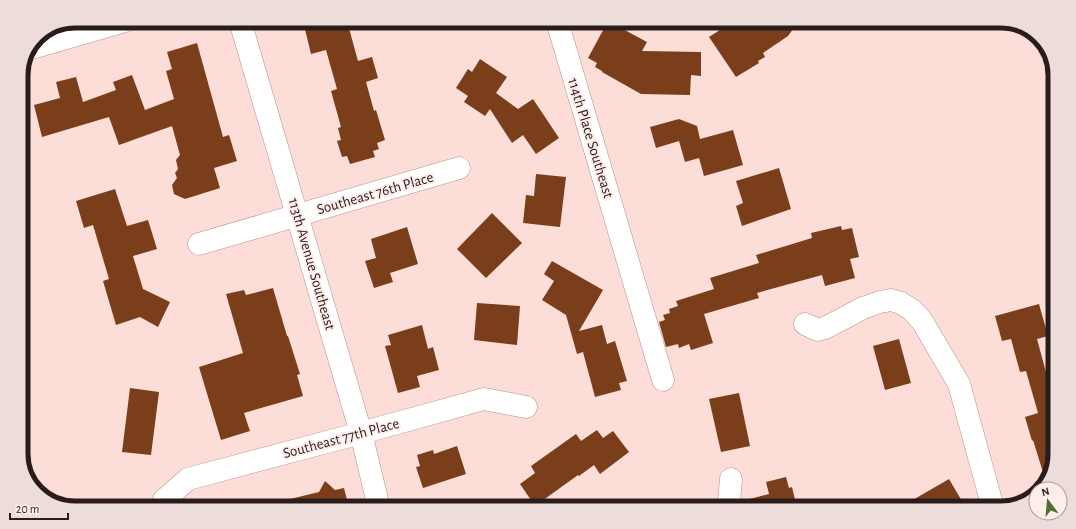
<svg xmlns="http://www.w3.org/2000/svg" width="1076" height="529" font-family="'Alegreya Sans',sans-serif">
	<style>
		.building { fill: #7a3e1a }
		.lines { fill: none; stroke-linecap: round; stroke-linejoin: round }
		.minor-casing { stroke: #b5918c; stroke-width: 23 }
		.minor { stroke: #fff; stroke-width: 22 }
		.labels { text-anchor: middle; stroke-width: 4; stroke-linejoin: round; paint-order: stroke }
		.street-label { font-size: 15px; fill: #2a1c1a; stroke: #feeeeb }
		.rim { fill: none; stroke: #2a1c1a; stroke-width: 5 }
	</style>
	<rect width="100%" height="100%" fill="#fcddd8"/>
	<g class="building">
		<path d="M 303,21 L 329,21 L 330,25 L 347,21 L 358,61 L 372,57 L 378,78 L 366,82 L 374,111 L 376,110 L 385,140 L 377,143 L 379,149 L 373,151 L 375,157 L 350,164 L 347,156 L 342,157 L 337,141 L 341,140 L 338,128 L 341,127 L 331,91 L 337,89 L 326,50 L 311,54 Z"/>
		<path d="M 608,21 L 647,42 L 642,51 L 701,52 L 701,76 L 691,75 L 690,95 L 641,94 L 602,72 L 602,71 L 595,67 L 597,63 L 588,58 Z"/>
		<path d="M 734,21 L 799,21 L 788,36 L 763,53 L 765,57 L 758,61 L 759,63 L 736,77 L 709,37 Z"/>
		<path d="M 197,43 L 223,137 L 229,135 L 237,161 L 214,168 L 220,188 L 185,199 L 174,194 L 172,185 L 177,178 L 175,173 L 178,169 L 176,160 L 180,155 L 172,126 L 119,145 L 109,117 L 42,137 L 34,105 L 60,98 L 56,82 L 76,77 L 83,102 L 116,90 L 113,82 L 132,75 L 145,110 L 174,99 L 166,71 L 172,69 L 167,52 Z"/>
		<path d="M 480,59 L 507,77 L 496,93 L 518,109 L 533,99 L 559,138 L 536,154 L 523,135 L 512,143 L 490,109 L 485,116 L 464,102 L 468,96 L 456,88 L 468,69 L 472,72 Z"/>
		<path d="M 679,119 L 697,126 L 700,139 L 733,130 L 743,165 L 704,176 L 699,158 L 685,162 L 679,141 L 656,148 L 650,127 Z"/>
		<path d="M 779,168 L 791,209 L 742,226 L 736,206 L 743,203 L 736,181 Z"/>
		<path d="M 536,174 L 566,177 L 560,227 L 523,223 L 526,195 L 534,196 Z"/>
		<path d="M 115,189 L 127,226 L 148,220 L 157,249 L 133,256 L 143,289 L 170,302 L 158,327 L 140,317 L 116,325 L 103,281 L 109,279 L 93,225 L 84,228 L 76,201 Z"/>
		<path d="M 492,213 L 522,243 L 486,278 L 457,249 Z"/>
		<path d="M 841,226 L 842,230 L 852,228 L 859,257 L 850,259 L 855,278 L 825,286 L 822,275 L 757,293 L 759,298 L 704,314 L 713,343 L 691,350 L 689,344 L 679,348 L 678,344 L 666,347 L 659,322 L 665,320 L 663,315 L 670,313 L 669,309 L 678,306 L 676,301 L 714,289 L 710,278 L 759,263 L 756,255 L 812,238 L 811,233 Z"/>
		<path d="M 407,227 L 418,264 L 390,273 L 393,282 L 374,288 L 365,261 L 376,258 L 371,239 Z"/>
		<path d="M 552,261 L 603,290 L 579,331 L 602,325 L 607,344 L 615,341 L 627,381 L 619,383 L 621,390 L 595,397 L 583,352 L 577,354 L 566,315 L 542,300 L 554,281 L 544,274 Z"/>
		<path d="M 273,288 L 287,336 L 288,336 L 300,374 L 297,375 L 303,396 L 244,413 L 250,431 L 221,440 L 199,367 L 243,353 L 226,294 L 244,290 L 246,295 Z"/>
		<path d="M 477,303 L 520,306 L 517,345 L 474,340 Z"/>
		<path d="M 1039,304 L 1048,336 L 1037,339 L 1047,376 L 1052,374 L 1055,383 L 1055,454 L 1050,478 L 1046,482 L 1033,440 L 1032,441 L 1025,417 L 1038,413 L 1026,371 L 1020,372 L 1011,339 L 1002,341 L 995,316 Z"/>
		<path d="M 422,325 L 428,349 L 433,347 L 439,370 L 417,376 L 420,387 L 398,393 L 385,346 L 391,345 L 388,335 Z"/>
		<path d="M 899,339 L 911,383 L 885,390 L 873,346 Z"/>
		<path d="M 130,388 L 159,392 L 151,455 L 122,452 Z"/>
		<path d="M 739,393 L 750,446 L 721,452 L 709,399 Z"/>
		<path d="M 597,430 L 603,438 L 613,431 L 629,452 L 600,474 L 594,465 L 579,476 L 578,475 L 535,506 L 520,484 L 535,473 L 531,466 L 576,434 L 581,441 Z"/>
		<path d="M 457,446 L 466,474 L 423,488 L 416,467 L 420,466 L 417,455 L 433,450 L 434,454 Z"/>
		<path d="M 786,477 L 789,488 L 792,487 L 797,508 L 743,508 L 742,501 L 769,494 L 766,482 Z"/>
		<path d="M 949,479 L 966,508 L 899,508 Z"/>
		<path d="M 325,481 L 335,490 L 344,488 L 349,508 L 279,508 L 278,502 L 319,492 Z"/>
	</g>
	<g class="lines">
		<g class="minor-casing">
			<g id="minor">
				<path d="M 240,21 L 361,433 L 379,508"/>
				<path d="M 557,21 L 663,380"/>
				<path d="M 32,48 L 125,21"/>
				<path d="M 199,244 L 459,168"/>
				<path d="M 805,324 L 818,330 L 825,328 L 863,308 L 880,302 L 891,300 L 901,303 L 912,310 L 922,321 L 959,384 L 993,508"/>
				<path d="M 731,479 L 729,502 L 731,508"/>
				<path d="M 164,500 L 188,479 L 361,433 L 484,399 L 526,407"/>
			</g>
		</g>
		<use href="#minor" class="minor"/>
	</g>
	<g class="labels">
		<g class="street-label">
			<text transform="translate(591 138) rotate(73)" y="5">114th Place Southeast</text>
			<text transform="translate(375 193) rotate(-16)" y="5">Southeast 76th Place</text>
			<text transform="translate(312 264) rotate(74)" y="5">113th Avenue Southeast</text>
			<text transform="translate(341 438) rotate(-15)" y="5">Southeast 77th Place</text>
		</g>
	</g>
	<path d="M0 0H1076V529H0ZM75 28H1001A47 47 0 0 1 1048 75V454A47 47 0 0 1 1001 501H75A47 47 0 0 1 28 454V75A47 47 0 0 1 75 28Z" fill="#edddda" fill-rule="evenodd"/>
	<path class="rim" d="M75 28H1001A47 47 0 0 1 1048 75V454A47 47 0 0 1 1001 501H75A47 47 0 0 1 28 454V75A47 47 0 0 1 75 28Z"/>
	<g transform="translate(1048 501) rotate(344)"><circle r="19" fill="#feeeeb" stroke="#a99a97"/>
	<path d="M0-3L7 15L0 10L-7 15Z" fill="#4c712b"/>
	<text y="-6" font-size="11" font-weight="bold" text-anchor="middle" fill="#2a1c1a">N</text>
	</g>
	<path d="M10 513v6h58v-6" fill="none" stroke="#2a1c1a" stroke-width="2"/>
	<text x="16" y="513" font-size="12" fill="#2a1c1a" stroke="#feeeeb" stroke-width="3" paint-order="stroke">20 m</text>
</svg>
